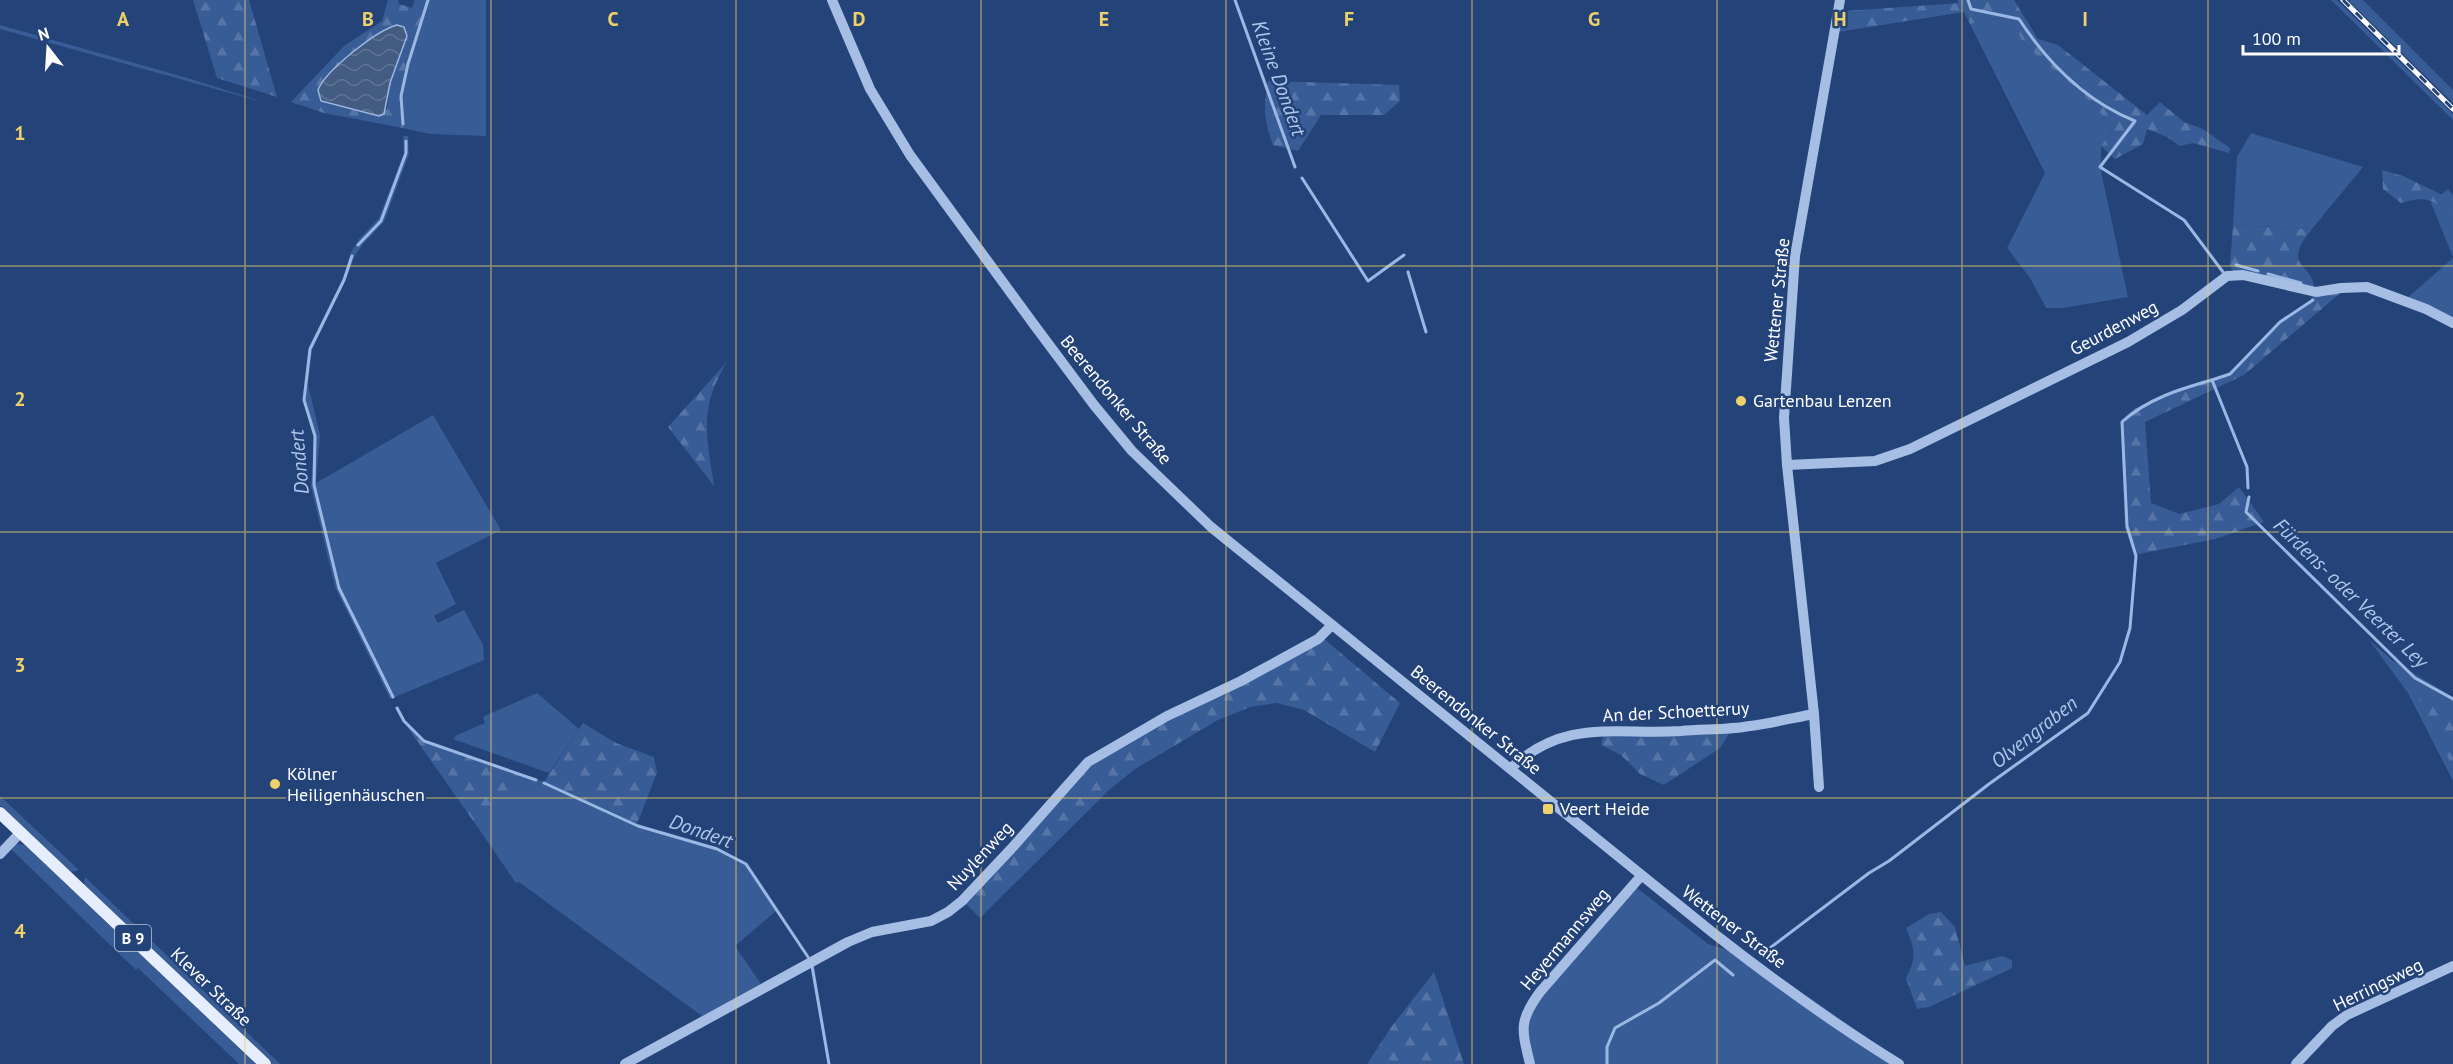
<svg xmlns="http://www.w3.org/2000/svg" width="2453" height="1064" font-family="'PT Sans',sans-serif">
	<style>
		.grass { fill: #385c96 }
		.forest { fill: url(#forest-firs); fill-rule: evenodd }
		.water { fill: url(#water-waves); stroke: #9bb8e4; stroke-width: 1.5 }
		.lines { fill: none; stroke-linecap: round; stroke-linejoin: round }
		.stream { stroke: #9bb8e4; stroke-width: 3 }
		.minor { stroke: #a6bee4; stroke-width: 10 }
		.major { stroke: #e6edfc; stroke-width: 12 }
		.rail-casing { stroke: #fff; stroke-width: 5 }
		.rail { stroke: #244379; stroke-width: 3; stroke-dasharray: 9; stroke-linecap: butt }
		.grid { fill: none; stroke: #eed16b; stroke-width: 1.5; stroke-opacity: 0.55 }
		.poi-dot { fill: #eed16b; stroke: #244379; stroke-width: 2 }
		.labels { text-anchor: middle; stroke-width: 5; stroke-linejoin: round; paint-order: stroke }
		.shield { fill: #244379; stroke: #bdc7d7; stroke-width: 1.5 }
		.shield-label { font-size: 16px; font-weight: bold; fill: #fff }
		.street-label { font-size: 18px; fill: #fff; stroke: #244379 }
		.poi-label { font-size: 18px; fill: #fff; stroke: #244379; text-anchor: start }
		.water-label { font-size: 20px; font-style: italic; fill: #b1c8ec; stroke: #244379 }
		.grid-label { font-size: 20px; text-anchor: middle; font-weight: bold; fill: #eed16b; stroke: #244379; stroke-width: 5; stroke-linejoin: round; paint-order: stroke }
	</style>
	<defs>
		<pattern id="forest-firs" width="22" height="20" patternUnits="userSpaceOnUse" patternTransform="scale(1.5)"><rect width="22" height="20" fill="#385c96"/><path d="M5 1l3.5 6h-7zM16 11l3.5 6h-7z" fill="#5674a6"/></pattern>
		<pattern id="water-waves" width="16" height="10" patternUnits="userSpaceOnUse" patternTransform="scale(1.5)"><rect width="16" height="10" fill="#445b82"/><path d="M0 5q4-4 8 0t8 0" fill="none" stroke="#607495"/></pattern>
	</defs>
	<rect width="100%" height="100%" fill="#244379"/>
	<g class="grass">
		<path d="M 427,0 L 486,0 L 486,136 L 430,134 L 403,128 L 400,97 L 406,66 Z"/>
		<path d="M 2331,0 L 2337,0 L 2453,114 L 2453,120 Z"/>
		<path d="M 2348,0 L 2363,0 L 2453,90 L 2453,103 Z"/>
		<path d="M 2010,16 L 2022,41 L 2037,56 L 2082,93 L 2102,115 L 2112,131 L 2101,146 L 2101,171 L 2128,297 L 2063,308 L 2046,308 L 2030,278 L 2007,248 L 2045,173 L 1970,24 Z"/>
		<path d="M 0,25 L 191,79 L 266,103 L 0,29 Z"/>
		<path d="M 2251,133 L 2363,167 L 2312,229 L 2233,225 L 2237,157 Z"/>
		<path d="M 403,136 L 408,136 L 409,154 L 384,222 L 363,244 L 354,257 L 346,279 L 312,350 L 308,385 L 320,435 L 316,483 L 433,415 L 501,530 L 436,563 L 456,604 L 434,616 L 438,623 L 464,610 L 483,645 L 484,660 L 390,699 L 335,587 L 311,487 L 314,436 L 303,399 L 309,349 L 343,279 L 350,254 L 359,239 L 379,218 L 404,153 Z"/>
		<path d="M 2448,189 L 2453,195 L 2453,257 L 2431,203 Z"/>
		<path d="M 2453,258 L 2453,321 L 2406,299 Z"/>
		<path d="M 2369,640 L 2392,660 L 2453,697 L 2453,781 L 2408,693 Z"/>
		<path d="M 537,693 L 579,729 L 549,773 L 453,739 L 457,735 L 485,723 L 483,717 L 489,714 Z"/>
		<path d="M 398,706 L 404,720 L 424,740 L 544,782 L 637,824 L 717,847 L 746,863 L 809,958 L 776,911 L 735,946 L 761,984 L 702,1016 L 519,882 L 516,883 L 474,822 L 529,779 L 423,741 L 403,721 L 396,707 Z"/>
		<path d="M 0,796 L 79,870 L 71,872 L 0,805 Z"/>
		<path d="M 17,844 L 25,845 L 256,1064 L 239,1064 L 138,968 L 136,970 L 13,851 L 11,847 Z"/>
		<path d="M 85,877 L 280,1064 L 272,1064 L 84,885 Z"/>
		<path d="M 1636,887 L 1708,944 L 1751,957 L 1905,1064 L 1535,1064 L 1527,1036 L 1528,1024 L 1542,994 Z"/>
		<path d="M 814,965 L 830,1064 L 828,1064 L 811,967 Z"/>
	</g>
	<g class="forest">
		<path d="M 193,0 L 249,0 L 277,97 L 217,78 Z"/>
		<path d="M 388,0 L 398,0 L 399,4 L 412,8 L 415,0 L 427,0 L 406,66 L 400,97 L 403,128 L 324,113 L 291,102 L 344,46 L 382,21 ZM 387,28 L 407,36 L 390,83 L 387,110 L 319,97 L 319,86 Z"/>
		<path d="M 1958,0 L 2014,0 L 2038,39 L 2058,45 L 2147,115 L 2160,102 L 2184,122 L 2203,129 L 2230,148 L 2229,153 L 2193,143 L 2180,146 L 2167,137 L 2147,129 L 2143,144 L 2115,159 L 2101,146 L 2112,131 L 2102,115 L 2082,93 L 2037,56 L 2022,41 L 2010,16 L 1970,24 L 1964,12 L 1838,32 L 1843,11 L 1946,4 L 1958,3 Z"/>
		<path d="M 1268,81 L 1399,85 L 1400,101 L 1384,115 L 1321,115 L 1298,151 L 1273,145 C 1264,121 1263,106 1268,81 Z"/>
		<path d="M 2382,170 L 2403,176 L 2453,200 L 2453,215 C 2432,200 2427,195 2401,203 L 2383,189 Z"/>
		<path d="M 2233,225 L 2312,229 C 2280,268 2313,263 2314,288 L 2234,272 L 2230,266 Z"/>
		<path d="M 2344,290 L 2244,375 L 2145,422 L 2151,503 L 2179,514 L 2219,504 L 2239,487 L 2264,522 L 2215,539 L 2134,555 L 2125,528 L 2121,420 L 2134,409 L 2176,389 L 2229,373 L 2279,321 L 2311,300 L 2311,297 Z"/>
		<path d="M 727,362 C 698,409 707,435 714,486 L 668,427 Z"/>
		<path d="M 1324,639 L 1400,703 L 1375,752 L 1304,710 L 1277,703 L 1250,707 L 1218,720 L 1135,769 L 1109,790 L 980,918 L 965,903 L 1090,766 L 1108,752 Z"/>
		<path d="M 2421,690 L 2453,706 L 2453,767 L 2419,703 Z"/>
		<path d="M 403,721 L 423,741 L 530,779 L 474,822 Z"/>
		<path d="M 583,723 L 616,743 L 654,757 L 657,773 L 637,824 L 544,782 Z"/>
		<path d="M 1729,734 L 1720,748 L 1664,785 L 1640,774 L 1621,755 L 1601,745 L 1603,736 Z"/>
		<path d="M 1941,912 L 1955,927 L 1965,966 L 2002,956 L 2012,960 L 2012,968 L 1929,1007 L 1917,1009 L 1906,978 C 1917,957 1915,950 1906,928 L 1929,914 Z"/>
		<path d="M 1434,972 L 1464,1064 L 1367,1064 L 1392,1026 Z"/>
	</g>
	<path class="water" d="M 397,25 L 404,27 L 407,36 L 390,83 L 384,114 L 379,116 L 321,101 L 318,90 C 325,71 377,30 397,25 Z"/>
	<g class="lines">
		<g class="stream">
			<path d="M 1235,0 L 1295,167"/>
			<path d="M 1968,0 L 1971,9 L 2019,19 C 2047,62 2086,101 2135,121 L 2100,167 L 2184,220 L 2223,272"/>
			<path d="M 403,124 L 401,96 L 408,64 L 428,0"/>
			<path d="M 1302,178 L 1368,281 L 1404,255"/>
			<path d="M 358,245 L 381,221 L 406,153 L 406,141"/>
			<path d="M 352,256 L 344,280 L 310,349 L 304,400 L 315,436 L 314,485 L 339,588 L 393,697"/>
			<path d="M 2236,265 L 2258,271"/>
			<path d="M 1408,272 L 1426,332"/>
			<path d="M 2268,274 L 2301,283"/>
			<path d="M 2248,488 L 2247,467 L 2212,380 L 2230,374 L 2280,322 L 2313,300"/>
			<path d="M 2249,497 L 2246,512 L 2415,678 L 2453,699"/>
			<path d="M 397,708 L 404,721 L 424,741 L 536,780"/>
			<path d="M 544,783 L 638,826 L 717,849 L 746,864 L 808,957"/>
			<path d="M 1762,954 L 1869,873 L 1889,861 L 1989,784 L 2088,713 L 2120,662 L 2130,628 L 2136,556 L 2127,526 L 2122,422 C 2147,399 2180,389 2212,380"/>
			<path d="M 812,966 L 829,1064"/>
			<path d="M 1607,1064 L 1607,1047 L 1615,1028 L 1659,1003 L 1715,960 L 1733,975"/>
		</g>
		<g class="minor">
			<path d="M 832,0 L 870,89 L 910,155 L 1035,326 L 1094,405 L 1132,451 L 1211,527 L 1712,932 C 1772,979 1834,1024 1899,1064"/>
			<path d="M 1787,465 L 1875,461 L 1910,449 L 2128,342 L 2182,310 L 2227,276 L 2243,275 L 2316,292 L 2341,288 L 2367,287 L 2426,309 L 2453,323"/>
			<path d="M 1511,768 C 1565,718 1615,735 1681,731 C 1704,729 1728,730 1750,726 C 1772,723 1793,718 1814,714"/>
			<path d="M 1819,787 L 1814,714 L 1787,465 L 1784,418 L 1795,256 L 1840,0"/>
			<path d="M 0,854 L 21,832"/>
			<path d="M 625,1064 L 848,942 L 872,932 L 931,921 L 948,912 L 962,901 L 1011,849 L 1088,762 L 1167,716 L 1241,681 L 1318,639 L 1332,625"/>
			<path d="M 1530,1064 C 1522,1030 1518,1022 1540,992 L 1641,876"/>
			<path d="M 2296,1064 L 2332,1026 L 2347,1015 L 2453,966"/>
		</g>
		<path class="major" d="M 0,813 L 265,1064"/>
		<g class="rail-casing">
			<path id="rail" d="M 2343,0 L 2453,109"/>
		</g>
		<use href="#rail" class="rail"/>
	</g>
	<path class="grid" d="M 245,0 L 245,1064M 491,0 L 491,1064M 736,0 L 736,1064M 981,0 L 981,1064M 1226,0 L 1226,1064M 1472,0 L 1472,1064M 1717,0 L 1717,1064M 1962,0 L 1962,1064M 2208,0 L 2208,1064M 0,266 L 2453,266M 0,532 L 2453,532M 0,798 L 2453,798"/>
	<g class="poi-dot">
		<circle cx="1741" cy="401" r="6"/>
		<circle cx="275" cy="784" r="6"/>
		<rect x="1542" y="803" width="12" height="12" rx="3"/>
	</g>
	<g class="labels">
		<rect class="shield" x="115" y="925" width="36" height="26" rx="4.5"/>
		<g class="shield-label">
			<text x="133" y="944">B 9</text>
		</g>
		<g class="street-label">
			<text transform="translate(1777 300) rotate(-84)" y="6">Wettener Straße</text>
			<text transform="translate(2114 328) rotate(-28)" y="6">Geurdenweg</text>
			<text transform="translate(1116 400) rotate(50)" y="6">Beerendonker Straße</text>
			<text transform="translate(1676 712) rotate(-3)" y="6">An der Schoetteruy</text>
			<text transform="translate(1476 720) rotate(39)" y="6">Beerendonker Straße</text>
			<text transform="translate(980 856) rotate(-47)" y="6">Nuylenweg</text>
			<text transform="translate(1734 927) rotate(37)" y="6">Wettener Straße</text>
			<text transform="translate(1565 939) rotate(-50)" y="6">Heyermannsweg</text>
			<text transform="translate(2378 985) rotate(-26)" y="6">Herringsweg</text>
			<text transform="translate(211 987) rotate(44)" y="6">Klever Straße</text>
		</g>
		<g class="poi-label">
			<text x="1753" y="407">Gartenbau Lenzen</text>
			<text x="287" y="780">Kölner<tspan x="287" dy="21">Heiligenhäuschen</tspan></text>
			<text x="1560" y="815">Veert Heide</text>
		</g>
		<g class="water-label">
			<text transform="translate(1279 78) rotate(70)" y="7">Kleine Dondert</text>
			<text transform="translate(299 462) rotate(-95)" y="7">Dondert</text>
			<text transform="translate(2351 593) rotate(44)" y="7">Fürdens- oder Veerter Ley</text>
			<text transform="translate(2034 732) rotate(-38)" y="7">Olvengraben</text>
			<text transform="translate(701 831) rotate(19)" y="7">Dondert</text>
		</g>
	</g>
	<g class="grid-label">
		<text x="123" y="26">A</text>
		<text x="368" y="26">B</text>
		<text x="613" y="26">C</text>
		<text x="859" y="26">D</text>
		<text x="1104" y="26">E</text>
		<text x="1349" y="26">F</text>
		<text x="1594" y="26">G</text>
		<text x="1840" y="26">H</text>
		<text x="2085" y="26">I</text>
		<text x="20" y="140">1</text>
		<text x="20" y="406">2</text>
		<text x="20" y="672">3</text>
		<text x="20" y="938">4</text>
	</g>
	<g transform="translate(48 48) rotate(343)" stroke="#244379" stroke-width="4.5" paint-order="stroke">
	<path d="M0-4.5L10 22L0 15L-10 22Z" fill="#ffffff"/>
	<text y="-9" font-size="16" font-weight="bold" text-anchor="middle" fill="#ffffff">N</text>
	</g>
	<path d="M2243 45v9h156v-9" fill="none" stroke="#ffffff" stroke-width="3"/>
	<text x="2252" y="45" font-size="18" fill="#ffffff" stroke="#244379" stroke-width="4.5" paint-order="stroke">100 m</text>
</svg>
